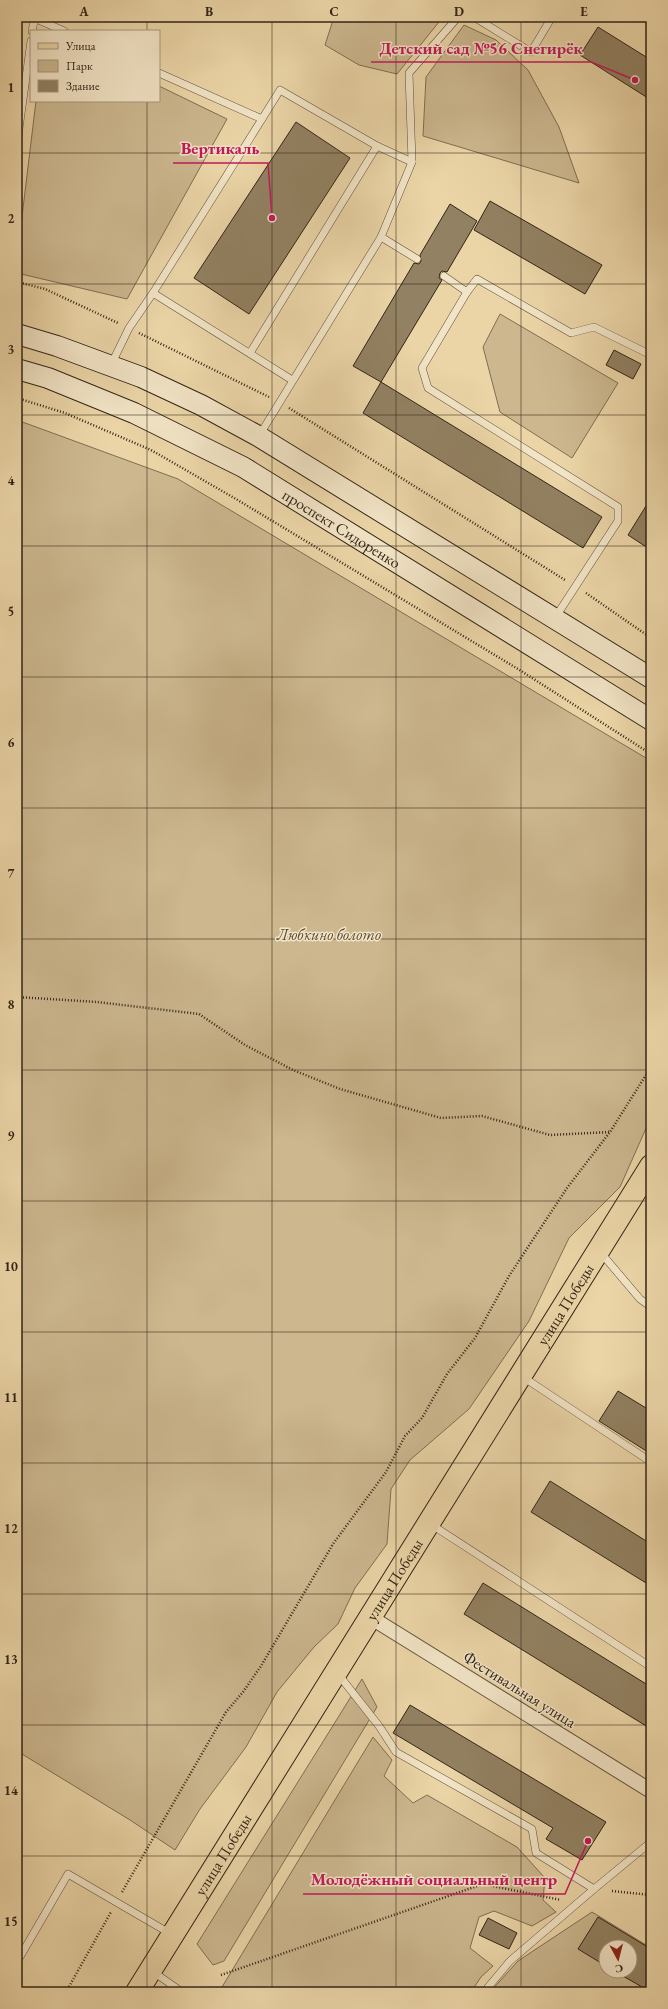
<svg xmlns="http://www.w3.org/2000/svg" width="668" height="2009" font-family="'EB Garamond',serif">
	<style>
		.green { fill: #ccb78f; stroke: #7f6e53; fill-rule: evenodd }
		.building { fill: #928162; stroke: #322517 }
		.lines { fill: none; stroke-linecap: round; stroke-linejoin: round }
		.lane-casing { stroke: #60513b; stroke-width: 8 }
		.street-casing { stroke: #60513b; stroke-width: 16 }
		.secondary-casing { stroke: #322517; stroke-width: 22 }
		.primary-casing { stroke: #322517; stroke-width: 24 }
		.path { stroke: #322517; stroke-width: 2.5; stroke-dasharray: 1 2; stroke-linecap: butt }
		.lane { stroke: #f2e4c6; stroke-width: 7 }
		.street { stroke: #f2e4c6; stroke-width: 14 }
		.secondary { stroke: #f2e4c6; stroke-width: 20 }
		.primary { stroke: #ebd5a7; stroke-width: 22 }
		.grid { fill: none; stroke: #322517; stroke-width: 1; stroke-opacity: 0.55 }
		.labels { text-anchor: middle; stroke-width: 3; stroke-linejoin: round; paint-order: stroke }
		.street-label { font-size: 16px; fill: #322517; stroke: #f2e4c6 }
		.park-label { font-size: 16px; font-style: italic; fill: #584a35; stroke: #f2e4c6 }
		.leader { fill: none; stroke: #c2185b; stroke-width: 1.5 }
		.callout-dot { fill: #c2185b; stroke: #f2e4c6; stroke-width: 1.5 }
		.callout-label { font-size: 17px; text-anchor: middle; font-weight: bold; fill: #c2185b; stroke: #f2e4c6; stroke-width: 3; stroke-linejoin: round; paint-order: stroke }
		.neatline { fill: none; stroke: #322517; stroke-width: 1.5 }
		.grid-label { font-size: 13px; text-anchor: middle; font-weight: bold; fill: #322517 }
	</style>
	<rect width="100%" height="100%" fill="#ebd5a7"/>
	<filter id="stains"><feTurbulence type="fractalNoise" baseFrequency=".005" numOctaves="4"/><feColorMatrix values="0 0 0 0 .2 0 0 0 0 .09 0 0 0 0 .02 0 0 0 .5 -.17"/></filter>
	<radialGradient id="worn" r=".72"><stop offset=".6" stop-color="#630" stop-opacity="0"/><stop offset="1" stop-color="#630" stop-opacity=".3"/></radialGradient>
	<g class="green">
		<path d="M 334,17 L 443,17 L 397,74 L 359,65 L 325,45 Z"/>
		<path d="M 464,25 L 496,40 L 528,70 L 559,127 L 579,183 L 423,136 L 426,77 Z"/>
		<path d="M 159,86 L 227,119 L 127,299 L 17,273 L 17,258 L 36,101 L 159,101 Z"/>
		<path d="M 500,314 L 618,383 L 572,458 L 500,412 L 483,347 Z"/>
		<path d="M 17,420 L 178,479 L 651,761 L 651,1117 L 620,1187 L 569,1238 L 529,1321 L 469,1409 L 410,1460 L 391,1489 L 387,1544 L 355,1588 L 338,1624 L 314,1647 L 277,1692 L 246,1747 L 200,1809 L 175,1850 L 130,1820 L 17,1751 Z"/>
		<path d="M 362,1679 L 377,1707 L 224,1961 L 213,1965 L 197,1944 Z"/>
		<path d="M 373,1737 L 392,1760 L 384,1776 L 413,1803 L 427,1795 L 517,1847 L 545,1878 L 543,1900 L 556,1912 L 532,1926 L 494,1911 L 479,1917 L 470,1948 L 493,1966 L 481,1977 L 471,1992 L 219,1992 Z"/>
		<path d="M 592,1912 L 651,1948 L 651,1992 L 490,1992 L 518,1961 ZM 606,1947 L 630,1947 L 630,1971 L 606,1971 Z"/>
	</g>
	<g class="building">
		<path d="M 598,27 L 651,60 L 651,100 L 580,55 Z"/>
		<path d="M 296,122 L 350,158 L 249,314 L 194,278 Z"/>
		<path d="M 490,201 L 602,265 L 585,294 L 474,230 Z"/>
		<path d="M 450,204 L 477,221 L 447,272 L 442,271 L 440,273 L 439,278 L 442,280 L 381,382 L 353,366 L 414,263 L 419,264 L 421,261 L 420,255 Z"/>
		<path d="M 614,350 L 641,364 L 633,379 L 606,365 Z"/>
		<path d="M 381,382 L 602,517 L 583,548 L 363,413 Z"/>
		<path d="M 651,498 L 651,550 L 628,535 Z"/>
		<path d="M 618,1391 L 651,1411 L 651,1454 L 599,1421 Z"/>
		<path d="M 550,1481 L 651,1544 L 651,1586 L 531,1512 Z"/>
		<path d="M 483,1583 L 651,1687 L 651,1729 L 464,1614 Z"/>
		<path d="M 410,1705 L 606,1822 L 582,1860 L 546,1839 L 553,1828 L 393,1733 Z"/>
		<path d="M 598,1917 L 651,1949 L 651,1992 L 614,1971 L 630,1971 L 630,1947 L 606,1947 L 606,1966 L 578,1949 Z"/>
		<path d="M 488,1918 L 517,1933 L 509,1949 L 479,1935 Z"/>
	</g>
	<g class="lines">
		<g class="lane-casing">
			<g id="lane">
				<path d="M 474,17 L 531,52 L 552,17"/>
				<path d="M 34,18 L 64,31"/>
				<path d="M 32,31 L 35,17"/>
				<path d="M 17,143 L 31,41"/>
				<path d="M 377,146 L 412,162"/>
				<path d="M 381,237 L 417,259"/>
				<path d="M 444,276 L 467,292 L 477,279 L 571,333 L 594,327 L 651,355"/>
				<path d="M 467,292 L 422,368 L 428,388 L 618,507 L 618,521 L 555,618"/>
				<path d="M 153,293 L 262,119 L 159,73"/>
				<path d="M 250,353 L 377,146 L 280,90 L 262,119"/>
				<path d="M 111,365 L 129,328 L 153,293 L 292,380"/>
				<path d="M 259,436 L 381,237 L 412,162 L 409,73 L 458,17"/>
				<path d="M 601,1253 L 640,1299 L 651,1307"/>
				<path d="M 523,1377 L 651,1462"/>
				<path d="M 432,1525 L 651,1667"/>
				<path d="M 338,1674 L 379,1726 L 396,1752 L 532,1829 L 536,1853 L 594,1889 L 651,1842"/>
				<path d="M 17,1962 L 68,1874 L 171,1934"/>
				<path d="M 152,1971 L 182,1992"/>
				<path d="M 484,1992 L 510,1961 L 594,1889"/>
			</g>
		</g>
		<g class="street-casing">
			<path id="street" d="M 370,1617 L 651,1791"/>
		</g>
		<g class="secondary-casing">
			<g id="secondary">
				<path d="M 17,334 L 57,346 L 141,377 L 201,405 L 258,436 L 651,678"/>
				<path id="s1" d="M 17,369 L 48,378 L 134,413 L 243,467 L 651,720"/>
			</g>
		</g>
		<g class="primary-casing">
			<g id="primary">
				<path id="s2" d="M 137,1992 L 651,1166"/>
			</g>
		</g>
		<g class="path">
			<path d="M 17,282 L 45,289 L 118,323"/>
			<path d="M 139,333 L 269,397"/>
			<path d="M 17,398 L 65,413 L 151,450 L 236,499 L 518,669 L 651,754"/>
			<path d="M 289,408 L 565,580"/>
			<path d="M 586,593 L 651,638"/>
			<path d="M 17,997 L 97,1002 L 199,1014 L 245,1045 L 293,1070 L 340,1089 L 441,1118 L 482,1116 L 550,1135 L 610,1132"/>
			<path d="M 612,1891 L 651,1895"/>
			<path d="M 122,1892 L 226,1712 L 243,1692 L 261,1666 L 333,1544 L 386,1472 L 405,1436 L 422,1418 L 447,1374 L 475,1338 L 509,1276 L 567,1188 L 610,1132 L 651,1067"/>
			<path d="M 221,1975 L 483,1884 L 561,1900"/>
			<path d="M 66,1992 L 111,1912"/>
		</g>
		<use href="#lane" class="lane"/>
		<use href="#street" class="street"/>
		<use href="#secondary" class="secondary"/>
		<use href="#primary" class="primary"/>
	</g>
	<path class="grid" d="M 147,17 L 147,31M 272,17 L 272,1992M 396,17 L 396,1992M 521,17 L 521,1992M 147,101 L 147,1992M 17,153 L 651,153M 17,284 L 651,284M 17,415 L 651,415M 17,546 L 651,546M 17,677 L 651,677M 17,808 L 651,808M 17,939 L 651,939M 17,1070 L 651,1070M 17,1201 L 651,1201M 17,1332 L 651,1332M 17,1463 L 651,1463M 17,1594 L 651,1594M 17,1725 L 651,1725M 17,1856 L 651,1856"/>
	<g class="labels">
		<g class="street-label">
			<text dy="6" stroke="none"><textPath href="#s1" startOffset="363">проспект Сидоренко</textPath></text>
			<text dy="6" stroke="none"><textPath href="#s2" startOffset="810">улица Победы</textPath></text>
			<text dy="6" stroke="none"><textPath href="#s2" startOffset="486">улица Победы</textPath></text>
			<text transform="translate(520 1689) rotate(32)" y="6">Фестивальная улица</text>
			<text dy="6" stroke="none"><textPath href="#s2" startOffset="162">улица Победы</textPath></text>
		</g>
		<g class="park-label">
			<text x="329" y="940">Любкино болото</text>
		</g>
	</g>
	<path class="leader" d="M635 80L591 62H371M272 218L268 163H173M588 1841L565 1894H303"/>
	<g class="callout-dot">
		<circle cx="635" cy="80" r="4"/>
		<circle cx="272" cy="218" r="4"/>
		<circle cx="588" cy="1841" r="4"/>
	</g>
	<g class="callout-label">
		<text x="481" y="54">Детский сад №56 Снегирёк</text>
		<text x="220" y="154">Вертикаль</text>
		<text x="434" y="1885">Молодёжный социальный центр</text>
	</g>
	<rect width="668" height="2009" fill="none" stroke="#ebd5a7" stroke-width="44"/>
	<rect x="30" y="30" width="130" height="72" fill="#f2e4c6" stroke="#a59880"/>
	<rect x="38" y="43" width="20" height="6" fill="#ebd5a7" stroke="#a59880"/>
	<text x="66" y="50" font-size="12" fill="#322517">Улица</text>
	<rect x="38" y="60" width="20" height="12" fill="#ccb78f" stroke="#a59880"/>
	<text x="66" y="70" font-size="12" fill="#322517">Парк</text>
	<rect x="38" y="80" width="20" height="12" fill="#928162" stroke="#a59880"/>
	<text x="66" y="90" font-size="12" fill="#322517">Здание</text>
	<g transform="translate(618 1959) rotate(173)"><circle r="19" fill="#f2e4c6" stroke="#a59880"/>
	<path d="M0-3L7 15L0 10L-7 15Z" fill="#8f2418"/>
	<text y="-6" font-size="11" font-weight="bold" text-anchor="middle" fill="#322517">С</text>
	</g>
	<rect x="22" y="22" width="624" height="1965" class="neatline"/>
	<g class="grid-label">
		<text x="84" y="16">A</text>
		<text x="209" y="16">B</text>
		<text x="334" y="16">C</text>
		<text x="459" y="16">D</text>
		<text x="584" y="16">E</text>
		<text x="11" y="92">1</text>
		<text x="11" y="223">2</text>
		<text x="11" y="354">3</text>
		<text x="11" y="485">4</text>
		<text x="11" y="616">5</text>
		<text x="11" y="747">6</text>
		<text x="11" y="878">7</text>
		<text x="11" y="1009">8</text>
		<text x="11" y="1140">9</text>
		<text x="11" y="1271">10</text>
		<text x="11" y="1402">11</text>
		<text x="11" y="1533">12</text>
		<text x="11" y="1664">13</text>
		<text x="11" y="1795">14</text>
		<text x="11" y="1926">15</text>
	</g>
	<rect width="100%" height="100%" filter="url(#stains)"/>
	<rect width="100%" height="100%" fill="url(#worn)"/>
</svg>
